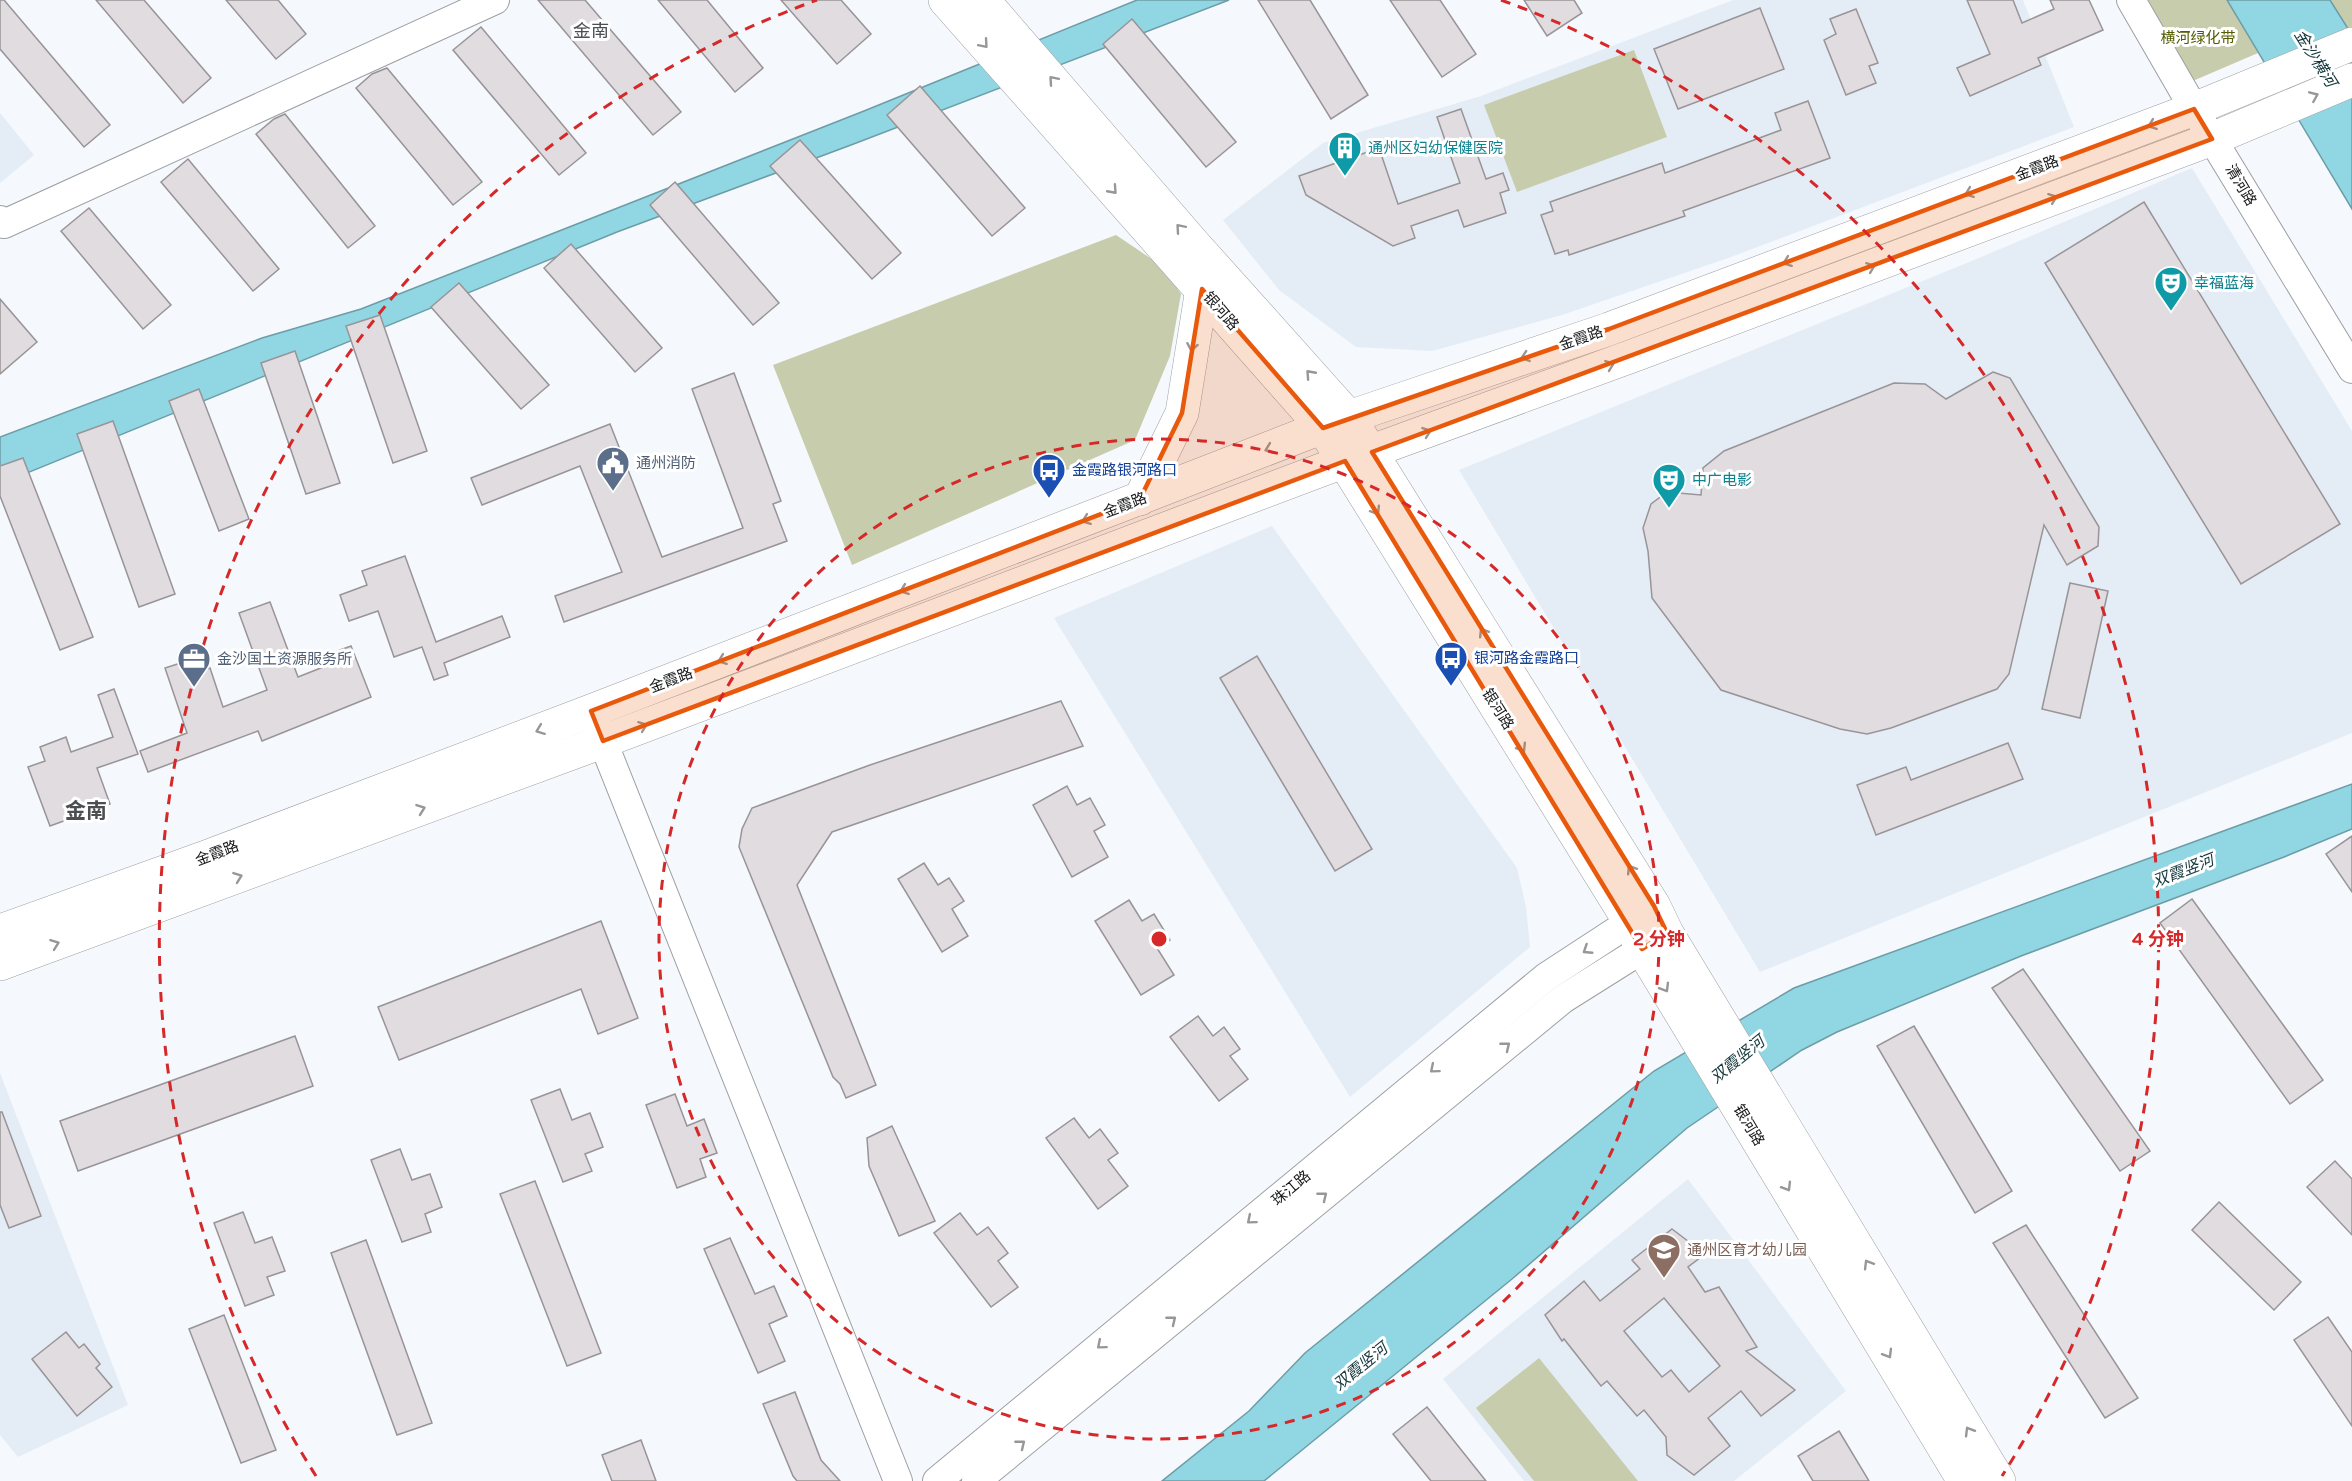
<svg xmlns="http://www.w3.org/2000/svg" width="2352" height="1481" font-family="'Varela Round','Noto Sans SC',sans-serif">
	<style>
		.built { fill: #e4edf6 }
		.green { fill: #c7cdac }
		.water { fill: #91d6e3; stroke: #6c9da6; stroke-width: 1.5 }
		.building { fill: #e0dcdf; stroke: #989497; stroke-width: 1.5; fill-rule: evenodd }
		.lines { fill: none; stroke-linecap: round; stroke-linejoin: round }
		.minor-casing { stroke: #9da0a3; stroke-width: 30 }
		.major-casing { stroke: #9da0a3; stroke-width: 34 }
		.minor { stroke: #fff; stroke-width: 28 }
		.major { stroke: #fff; stroke-width: 33 }
		.oneway { stroke: #979798 }
		.marked { fill: #e8590c; fill-opacity: 0.2; stroke: #e8590c; stroke-width: 4.5; stroke-linejoin: round }
		.ring { fill: none; stroke: #d62828; stroke-width: 3; stroke-dasharray: 10 8 }
		.labels { text-anchor: middle; stroke-width: 6; stroke-linejoin: round; paint-order: stroke }
		.park-label { font-size: 15px; fill: #545c01; stroke: #fff }
		.culture-label { font-size: 15px; fill: #0d838f; stroke: #fff; text-anchor: start }
		.street-label { font-size: 15px; fill: #171819; stroke: #fff }
		.service-label { font-size: 15px; fill: #4e5e75; stroke: #fff; text-anchor: start }
		.transit-label { font-size: 15px; fill: #164399; stroke: #fff; text-anchor: start }
		.education-label { font-size: 15px; fill: #785e54; stroke: #fff; text-anchor: start }
		.water-label { font-size: 16px; font-style: italic; fill: #14373d; stroke: #fff }
		.quarter-label { font-size: 18px; fill: #4c4f52; stroke: #fff }
		.district-label { font-size: 21px; font-weight: bold; fill: #4c4f52; stroke: #fff }
		.centre { fill: #d62828; stroke: #fff; stroke-width: 3 }
		.ring-label { font-size: 18px; text-anchor: middle; font-weight: bold; fill: #d62828; stroke: #fff; stroke-width: 6; stroke-linejoin: round; paint-order: stroke }
	</style>
	<rect width="100%" height="100%" fill="#f5f8fc"/>
	<g class="built">
		<path d="M 1733,0 L 2023,0 L 2074,127 L 1731,257 L 1562,315 L 1432,351 L 1356,347 L 1279,290 L 1223,220 L 1323,143 L 1481,96 Z"/>
		<path d="M 0,113 L 34,155 L 0,183 Z"/>
		<path d="M 2192,168 L 2352,431 L 2352,733 L 1760,972 L 1459,470 L 1974,260 Z"/>
		<path d="M 1272,526 L 1517,868 L 1526,907 L 1530,947 L 1350,1097 L 1054,618 Z"/>
		<path d="M 0,1073 L 128,1405 L 18,1457 L 0,1435 Z"/>
		<path d="M 1688,1179 L 1846,1391 L 1734,1481 L 1524,1481 L 1443,1379 Z"/>
	</g>
	<g class="green">
		<path d="M 2131,0 L 2227,0 L 2258,53 L 2181,86 Z"/>
		<path d="M 2330,0 L 2352,0 L 2352,35 Z"/>
		<path d="M 1634,50 L 1667,137 L 1517,192 L 1484,105 Z"/>
		<path d="M 1116,235 L 1162,266 L 1181,294 L 1170,356 L 1135,440 L 852,565 L 773,365 Z"/>
		<path d="M 1539,1358 L 1638,1481 L 1534,1481 L 1476,1408 Z"/>
	</g>
	<g class="water">
		<path d="M 1137,0 L 1229,0 L 851,145 L 617,232 L 0,484 L 0,437 L 262,338 L 361,309 L 864,111 Z"/>
		<path d="M 2227,0 L 2330,0 L 2352,35 L 2352,209 Z"/>
		<path d="M 2352,784 L 2352,829 L 2284,857 L 2021,956 L 1837,1032 L 1802,1050 L 1687,1128 L 1512,1279 L 1264,1481 L 1162,1481 L 1249,1411 L 1305,1353 L 1654,1071 L 1794,988 Z"/>
	</g>
	<g class="building">
		<path d="M 0,0 L 4,0 L 110,125 L 84,147 L 0,49 Z"/>
		<path d="M 96,0 L 144,0 L 211,78 L 183,103 Z"/>
		<path d="M 226,0 L 278,0 L 306,34 L 276,59 Z"/>
		<path d="M 538,0 L 585,0 L 681,112 L 653,135 Z"/>
		<path d="M 658,0 L 707,0 L 763,68 L 735,92 Z"/>
		<path d="M 781,0 L 841,0 L 871,34 L 837,64 Z"/>
		<path d="M 1258,0 L 1310,0 L 1368,95 L 1331,119 Z"/>
		<path d="M 1390,0 L 1440,0 L 1476,54 L 1442,77 Z"/>
		<path d="M 1524,0 L 1574,0 L 1582,13 L 1547,36 Z"/>
		<path d="M 1967,0 L 2013,0 L 2022,23 L 2054,9 L 2050,0 L 2089,0 L 2103,30 L 2038,58 L 2041,65 L 1970,96 L 1957,68 L 1990,54 Z"/>
		<path d="M 1760,8 L 1784,69 L 1678,109 L 1654,49 Z"/>
		<path d="M 1856,9 L 1878,63 L 1869,66 L 1876,83 L 1846,95 L 1824,40 L 1836,34 L 1830,19 Z"/>
		<path d="M 1132,19 L 1236,142 L 1206,167 L 1103,44 Z"/>
		<path d="M 481,27 L 586,153 L 559,175 L 453,50 Z"/>
		<path d="M 387,68 L 482,182 L 453,205 L 356,88 L 372,74 Z"/>
		<path d="M 920,86 L 1025,208 L 992,236 L 887,115 Z"/>
		<path d="M 1808,101 L 1830,158 L 1683,211 L 1685,216 L 1569,255 L 1568,250 L 1555,254 L 1541,215 L 1553,211 L 1550,202 L 1662,163 L 1665,173 L 1781,130 L 1775,113 Z"/>
		<path d="M 1461,109 L 1486,179 L 1503,173 L 1509,190 L 1500,193 L 1506,213 L 1464,227 L 1458,210 L 1411,226 L 1415,238 L 1393,246 L 1306,195 L 1299,176 L 1379,148 L 1398,204 L 1460,183 L 1437,117 Z"/>
		<path d="M 285,114 L 375,226 L 348,248 L 256,134 L 274,119 Z"/>
		<path d="M 800,140 L 901,253 L 872,279 L 770,166 Z"/>
		<path d="M 188,159 L 279,269 L 253,291 L 161,182 Z"/>
		<path d="M 675,182 L 779,303 L 753,325 L 650,205 Z"/>
		<path d="M 2144,202 L 2340,524 L 2241,584 L 2045,263 Z"/>
		<path d="M 89,208 L 171,305 L 143,329 L 61,231 Z"/>
		<path d="M 571,244 L 662,348 L 635,372 L 544,268 Z"/>
		<path d="M 459,283 L 549,385 L 521,409 L 431,307 Z"/>
		<path d="M 0,299 L 37,342 L 0,374 Z"/>
		<path d="M 380,315 L 427,451 L 393,463 L 346,326 Z"/>
		<path d="M 295,351 L 340,483 L 306,494 L 261,363 Z"/>
		<path d="M 1993,372 L 2010,378 L 2099,527 L 2098,546 L 2067,565 L 2044,525 L 2009,674 L 1997,689 L 1891,728 L 1867,734 L 1840,729 L 1721,690 L 1652,598 L 1648,551 L 1643,528 L 1651,504 L 1667,492 L 1701,495 L 1703,468 L 1724,451 L 1894,383 L 1925,384 L 1946,399 Z"/>
		<path d="M 734,373 L 781,501 L 773,504 L 787,541 L 564,622 L 555,596 L 622,572 L 580,466 L 482,505 L 471,478 L 610,424 L 662,557 L 743,528 L 692,389 Z"/>
		<path d="M 199,389 L 249,519 L 219,531 L 169,401 Z"/>
		<path d="M 113,421 L 175,594 L 139,607 L 77,434 Z"/>
		<path d="M 23,458 L 93,637 L 60,650 L 0,496 L 0,466 Z"/>
		<path d="M 405,556 L 436,642 L 502,616 L 510,637 L 444,663 L 448,675 L 434,680 L 422,647 L 394,657 L 378,611 L 349,621 L 340,595 L 367,585 L 362,571 Z"/>
		<path d="M 2070,583 L 2108,591 L 2080,718 L 2042,709 Z"/>
		<path d="M 270,602 L 298,677 L 336,662 L 332,653 L 351,646 L 371,697 L 262,741 L 258,731 L 148,772 L 140,751 L 187,733 L 165,668 L 190,660 L 194,673 L 210,668 L 223,707 L 267,690 L 239,613 Z"/>
		<path d="M 1257,656 L 1372,849 L 1335,871 L 1220,678 Z"/>
		<path d="M 114,689 L 138,754 L 97,768 L 110,804 L 50,826 L 28,767 L 45,761 L 40,747 L 66,737 L 71,752 L 113,737 L 98,695 Z"/>
		<path d="M 1061,701 L 1083,746 L 832,832 L 797,885 L 876,1085 L 846,1098 L 840,1084 L 833,1077 L 739,847 L 742,829 L 752,808 L 870,765 Z"/>
		<path d="M 2008,743 L 2023,779 L 1876,835 L 1857,785 L 1906,767 L 1911,780 Z"/>
		<path d="M 1067,786 L 1077,805 L 1090,798 L 1105,825 L 1094,831 L 1108,857 L 1072,877 L 1033,805 Z"/>
		<path d="M 2352,836 L 2352,892 L 2326,854 Z"/>
		<path d="M 924,863 L 938,885 L 949,878 L 964,901 L 952,909 L 968,936 L 942,952 L 898,879 Z"/>
		<path d="M 2192,899 L 2323,1080 L 2290,1104 L 2160,923 Z"/>
		<path d="M 1129,900 L 1142,921 L 1154,914 L 1170,940 L 1157,948 L 1174,975 L 1141,995 L 1095,921 Z"/>
		<path d="M 601,921 L 638,1018 L 598,1034 L 581,989 L 399,1060 L 378,1007 Z"/>
		<path d="M 2023,969 L 2150,1151 L 2120,1171 L 1992,988 Z"/>
		<path d="M 1198,1016 L 1213,1036 L 1224,1027 L 1240,1049 L 1230,1056 L 1248,1079 L 1219,1101 L 1170,1037 Z"/>
		<path d="M 1914,1026 L 2012,1191 L 1975,1213 L 1877,1046 Z"/>
		<path d="M 295,1036 L 313,1086 L 78,1171 L 60,1121 Z"/>
		<path d="M 560,1089 L 572,1120 L 590,1113 L 603,1147 L 585,1154 L 592,1171 L 563,1182 L 531,1100 Z"/>
		<path d="M 675,1094 L 687,1126 L 704,1119 L 717,1153 L 700,1159 L 706,1177 L 677,1188 L 646,1105 Z"/>
		<path d="M 0,1112 L 2,1112 L 41,1216 L 9,1228 L 0,1205 Z"/>
		<path d="M 1074,1118 L 1089,1138 L 1100,1129 L 1118,1153 L 1108,1160 L 1128,1186 L 1098,1209 L 1046,1138 Z"/>
		<path d="M 892,1126 L 935,1221 L 899,1236 L 869,1166 L 867,1138 Z"/>
		<path d="M 400,1149 L 412,1180 L 430,1174 L 442,1207 L 425,1214 L 431,1232 L 402,1242 L 371,1160 Z"/>
		<path d="M 2335,1161 L 2352,1179 L 2352,1235 L 2307,1187 Z"/>
		<path d="M 535,1181 L 601,1353 L 567,1366 L 500,1194 Z"/>
		<path d="M 2219,1202 L 2301,1282 L 2274,1310 L 2192,1230 Z"/>
		<path d="M 243,1212 L 255,1243 L 272,1237 L 285,1271 L 267,1277 L 274,1295 L 245,1306 L 214,1223 Z"/>
		<path d="M 960,1213 L 977,1235 L 988,1227 L 1008,1253 L 998,1261 L 1018,1287 L 991,1307 L 934,1233 Z"/>
		<path d="M 2026,1225 L 2138,1398 L 2105,1418 L 1993,1243 Z"/>
		<path d="M 1672,1229 L 1705,1254 L 1688,1267 L 1705,1292 L 1719,1287 L 1757,1347 L 1746,1351 L 1795,1390 L 1761,1416 L 1741,1391 L 1708,1418 L 1730,1446 L 1694,1475 L 1667,1455 L 1666,1437 L 1644,1410 L 1637,1416 L 1607,1381 L 1601,1386 L 1564,1339 L 1562,1341 L 1545,1315 L 1584,1281 L 1600,1301 L 1640,1269 L 1632,1260 ZM 1664,1298 L 1720,1366 L 1689,1392 L 1671,1370 L 1662,1377 L 1624,1331 Z"/>
		<path d="M 730,1238 L 755,1294 L 774,1286 L 787,1316 L 769,1324 L 785,1361 L 758,1373 L 704,1249 Z"/>
		<path d="M 366,1240 L 432,1423 L 397,1435 L 331,1253 Z"/>
		<path d="M 224,1315 L 276,1450 L 241,1463 L 189,1329 Z"/>
		<path d="M 2328,1317 L 2352,1352 L 2352,1426 L 2294,1340 Z"/>
		<path d="M 66,1332 L 79,1348 L 84,1344 L 100,1364 L 96,1368 L 112,1387 L 77,1416 L 32,1359 Z"/>
		<path d="M 795,1392 L 821,1460 L 840,1481 L 797,1481 L 793,1476 L 763,1404 Z"/>
		<path d="M 1427,1407 L 1486,1481 L 1431,1481 L 1393,1434 Z"/>
		<path d="M 1839,1431 L 1869,1481 L 1813,1481 L 1798,1456 Z"/>
		<path d="M 641,1440 L 656,1481 L 612,1481 L 602,1455 Z"/>
	</g>
	<g class="lines">
		<g class="minor-casing">
			<g id="minor">
				<path d="M 2131,0 L 2194,109 L 2352,369"/>
				<path d="M 0,220 L 4,224 L 495,0"/>
				<path d="M 595,722 L 898,1481"/>
				<path d="M 937,1481 L 1546,977 L 1647,911"/>
				<path d="M 976,1481 L 1563,999 L 1660,938"/>
			</g>
		</g>
		<g class="major-casing">
			<g id="major">
				<path d="M 945,0 L 1323,428 L 1630,922 L 1642,949 L 1964,1481"/>
				<path d="M 983,0 L 1194,244 L 1349,417 L 1654,906 L 1667,933 L 1999,1481"/>
				<path d="M 1140,499 L 1182,413 L 1202,289"/>
				<path d="M 0,931 L 206,857 L 591,711 L 1349,417 L 1609,329 L 2194,109 L 2352,44"/>
				<path d="M 0,964 L 583,749 L 1345,461 L 1632,356 L 2212,139 L 2352,80"/>
			</g>
		</g>
		<use href="#minor" class="minor"/>
		<use href="#major" class="major"/>
	</g>
	<defs><path id="oneway-chevron" d="M-2-3.5L2.5 0L-2 3.5" fill="none" stroke-width="1.6" stroke-linecap="round" stroke-linejoin="round" transform="scale(1.5)"/></defs>
	<g class="oneway">
		<use href="#oneway-chevron" transform="translate(984 44) rotate(49)"/>
		<use href="#oneway-chevron" transform="translate(1053 80) rotate(-131)"/>
		<use href="#oneway-chevron" transform="translate(2314 96) rotate(-23)"/>
		<use href="#oneway-chevron" transform="translate(2152 125) rotate(159)"/>
		<use href="#oneway-chevron" transform="translate(1113 190) rotate(48)"/>
		<use href="#oneway-chevron" transform="translate(1969 193) rotate(159)"/>
		<use href="#oneway-chevron" transform="translate(2053 198) rotate(-21)"/>
		<use href="#oneway-chevron" transform="translate(1180 228) rotate(-131)"/>
		<use href="#oneway-chevron" transform="translate(1787 262) rotate(159)"/>
		<use href="#oneway-chevron" transform="translate(1871 267) rotate(-21)"/>
		<use href="#oneway-chevron" transform="translate(1192 347) rotate(100)"/>
		<use href="#oneway-chevron" transform="translate(1525 357) rotate(161)"/>
		<use href="#oneway-chevron" transform="translate(1610 365) rotate(-20)"/>
		<use href="#oneway-chevron" transform="translate(1310 374) rotate(-132)"/>
		<use href="#oneway-chevron" transform="translate(1427 432) rotate(-20)"/>
		<use href="#oneway-chevron" transform="translate(1269 449) rotate(159)"/>
		<use href="#oneway-chevron" transform="translate(1376 511) rotate(58)"/>
		<use href="#oneway-chevron" transform="translate(1086 520) rotate(159)"/>
		<use href="#oneway-chevron" transform="translate(904 590) rotate(159)"/>
		<use href="#oneway-chevron" transform="translate(1483 632) rotate(-122)"/>
		<use href="#oneway-chevron" transform="translate(722 660) rotate(159)"/>
		<use href="#oneway-chevron" transform="translate(643 726) rotate(-21)"/>
		<use href="#oneway-chevron" transform="translate(540 730) rotate(159)"/>
		<use href="#oneway-chevron" transform="translate(1522 748) rotate(58)"/>
		<use href="#oneway-chevron" transform="translate(421 809) rotate(-20)"/>
		<use href="#oneway-chevron" transform="translate(1631 869) rotate(-122)"/>
		<use href="#oneway-chevron" transform="translate(238 877) rotate(-20)"/>
		<use href="#oneway-chevron" transform="translate(55 944) rotate(-20)"/>
		<use href="#oneway-chevron" transform="translate(1587 950) rotate(147)"/>
		<use href="#oneway-chevron" transform="translate(1665 988) rotate(59)"/>
		<use href="#oneway-chevron" transform="translate(1506 1046) rotate(-39)"/>
		<use href="#oneway-chevron" transform="translate(1434 1069) rotate(140)"/>
		<use href="#oneway-chevron" transform="translate(1787 1187) rotate(59)"/>
		<use href="#oneway-chevron" transform="translate(1323 1196) rotate(-39)"/>
		<use href="#oneway-chevron" transform="translate(1251 1220) rotate(140)"/>
		<use href="#oneway-chevron" transform="translate(1868 1264) rotate(-121)"/>
		<use href="#oneway-chevron" transform="translate(1172 1320) rotate(-39)"/>
		<use href="#oneway-chevron" transform="translate(1101 1345) rotate(140)"/>
		<use href="#oneway-chevron" transform="translate(1888 1354) rotate(59)"/>
		<use href="#oneway-chevron" transform="translate(1969 1431) rotate(-121)"/>
		<use href="#oneway-chevron" transform="translate(1021 1444) rotate(-39)"/>
	</g>
	<path class="marked" d="M 2194,109 L 2212,139 L 1372,452 L 1654,906 L 1667,933 L 1642,949 L 1345,461 L 603,741 L 591,711 L 1140,499 L 1182,413 L 1202,289 L 1323,428 L 1609,329 Z"/>
	<g class="ring">
		<circle cx="1159" cy="939" r="500"/>
		<path d="M316 1476A999 999 0 0 1 817 0M1501 0A999 999 0 0 1 2002 1476"/>
	</g>
	<defs>
		<g id="building-pin" transform="scale(1.725)"><path d="M0 17L-7.5 6A9.5 9.5 0 1 1 7.5 6Z" fill="#0f9aa8" stroke="#fff"/><path d="M-4-6H4V6H1V3H-1V6H-4ZM-2.5-4.3h1.7v1.8h-1.7ZM.8-4.3h1.7v1.8H.8ZM-2.5-1h1.7V.8h-1.7ZM.8-1h1.7V.8H.8Z" fill="#fff"/></g>
		<g id="theatre-pin" transform="scale(1.725)"><path d="M0 17L-7.5 6A9.5 9.5 0 1 1 7.5 6Z" fill="#0f9aa8" stroke="#fff"/><path d="M-5-5.5Q0-4 5-5.5V0Q5 5 0 6Q-5 5-5 0ZM-3.3-2.5H-1v1.5H-3.3ZM1-2.5H3.3v1.5H1ZM-2.8 1Q0 5.5 2.8 1Z" fill="#fff"/></g>
		<g id="civic-pin" transform="scale(1.725)"><path d="M0 17L-7.5 6A9.5 9.5 0 1 1 7.5 6Z" fill="#5c6f8a" stroke="#fff"/><path d="M-.6-6.5H3V-4.5H.6V-3L4-1V1h2V6H-6V1h2V-1L-.6-3ZM-1.2 2.5V6h2.4V2.5Z" fill="#fff"/></g>
		<g id="bus-pin" transform="scale(1.725)"><path d="M0 17L-7.5 6A9.5 9.5 0 1 1 7.5 6Z" fill="#1a4fb4" stroke="#fff"/><path d="M-5-6H5V4H4V6H2V4H-2V6H-4V4H-5ZM-3.5-4V0h7V-4ZM-3.5 1.2v1.5H-2V1.2ZM2 1.2v1.5H3.5V1.2Z" fill="#fff"/></g>
		<g id="office-pin" transform="scale(1.725)"><path d="M0 17L-7.5 6A9.5 9.5 0 1 1 7.5 6Z" fill="#5c6f8a" stroke="#fff"/><path d="M-6-3h4V-5.5h4V-3h4V5H-6ZM-1-4.5V-3h2v-1.5ZM-6 0V1H6V0Z" fill="#fff"/></g>
		<g id="school-pin" transform="scale(1.725)"><path d="M0 17L-7.5 6A9.5 9.5 0 1 1 7.5 6Z" fill="#8d6e63" stroke="#fff"/><path d="M0-5L7-2L0 1L-7-2ZM-4 1L0 2.5L4 1V4Q0 6-4 4Z" fill="#fff"/></g>
	</defs>
	<g fill-rule="evenodd">
		<use href="#building-pin" x="1345" y="148"/>
		<use href="#theatre-pin" x="2171" y="283"/>
		<use href="#civic-pin" x="613" y="463"/>
		<use href="#bus-pin" x="1049" y="470"/>
		<use href="#theatre-pin" x="1669" y="480"/>
		<use href="#bus-pin" x="1451" y="658"/>
		<use href="#office-pin" x="194" y="659"/>
		<use href="#school-pin" x="1664" y="1250"/>
	</g>
	<g class="labels">
		<g class="park-label">
			<text x="2198" y="43">横河绿化带</text>
		</g>
		<g class="culture-label">
			<text x="1368" y="153">通州区妇幼保健医院</text>
			<text x="2194" y="288">幸福蓝海</text>
			<text x="1692" y="485">中广电影</text>
		</g>
		<g class="street-label">
			<text transform="translate(2037 168) rotate(-21)" y="5">金霞路</text>
			<text transform="translate(2241 185) rotate(59)" y="5">清河路</text>
			<text transform="translate(1221 311) rotate(49)" y="5">银河路</text>
			<text transform="translate(1581 338) rotate(-19)" y="5">金霞路</text>
			<text transform="translate(1125 505) rotate(-21)" y="5">金霞路</text>
			<text transform="translate(671 680) rotate(-21)" y="5">金霞路</text>
			<text transform="translate(1498 709) rotate(58)" y="5">银河路</text>
			<text transform="translate(217 853) rotate(-21)" y="5">金霞路</text>
			<text transform="translate(1749 1125) rotate(59)" y="5">银河路</text>
			<text transform="translate(1291 1188) rotate(-40)" y="5">珠江路</text>
		</g>
		<g class="service-label">
			<text x="636" y="468">通州消防</text>
			<text x="217" y="664">金沙国土资源服务所</text>
		</g>
		<g class="transit-label">
			<text x="1072" y="475">金霞路银河路口</text>
			<text x="1474" y="663">银河路金霞路口</text>
		</g>
		<g class="education-label">
			<text x="1687" y="1255">通州区育才幼儿园</text>
		</g>
		<g class="water-label">
			<text transform="translate(2316 58) rotate(58)" y="6">金沙横河</text>
			<text transform="translate(2183 870) rotate(-21)" y="6">双霞竖河</text>
			<text transform="translate(1737 1059) rotate(-39)" y="6">双霞竖河</text>
			<text transform="translate(1360 1366) rotate(-39)" y="6">双霞竖河</text>
		</g>
		<g class="quarter-label">
			<text x="591" y="37">金南</text>
		</g>
		<g class="district-label">
			<text x="86" y="818">金南</text>
		</g>
	</g>
	<circle cx="1159" cy="939" r="9" class="centre"/>
	<g class="ring-label">
		<text x="1659" y="945">2 分钟</text>
		<text x="2158" y="945">4 分钟</text>
	</g>
</svg>
